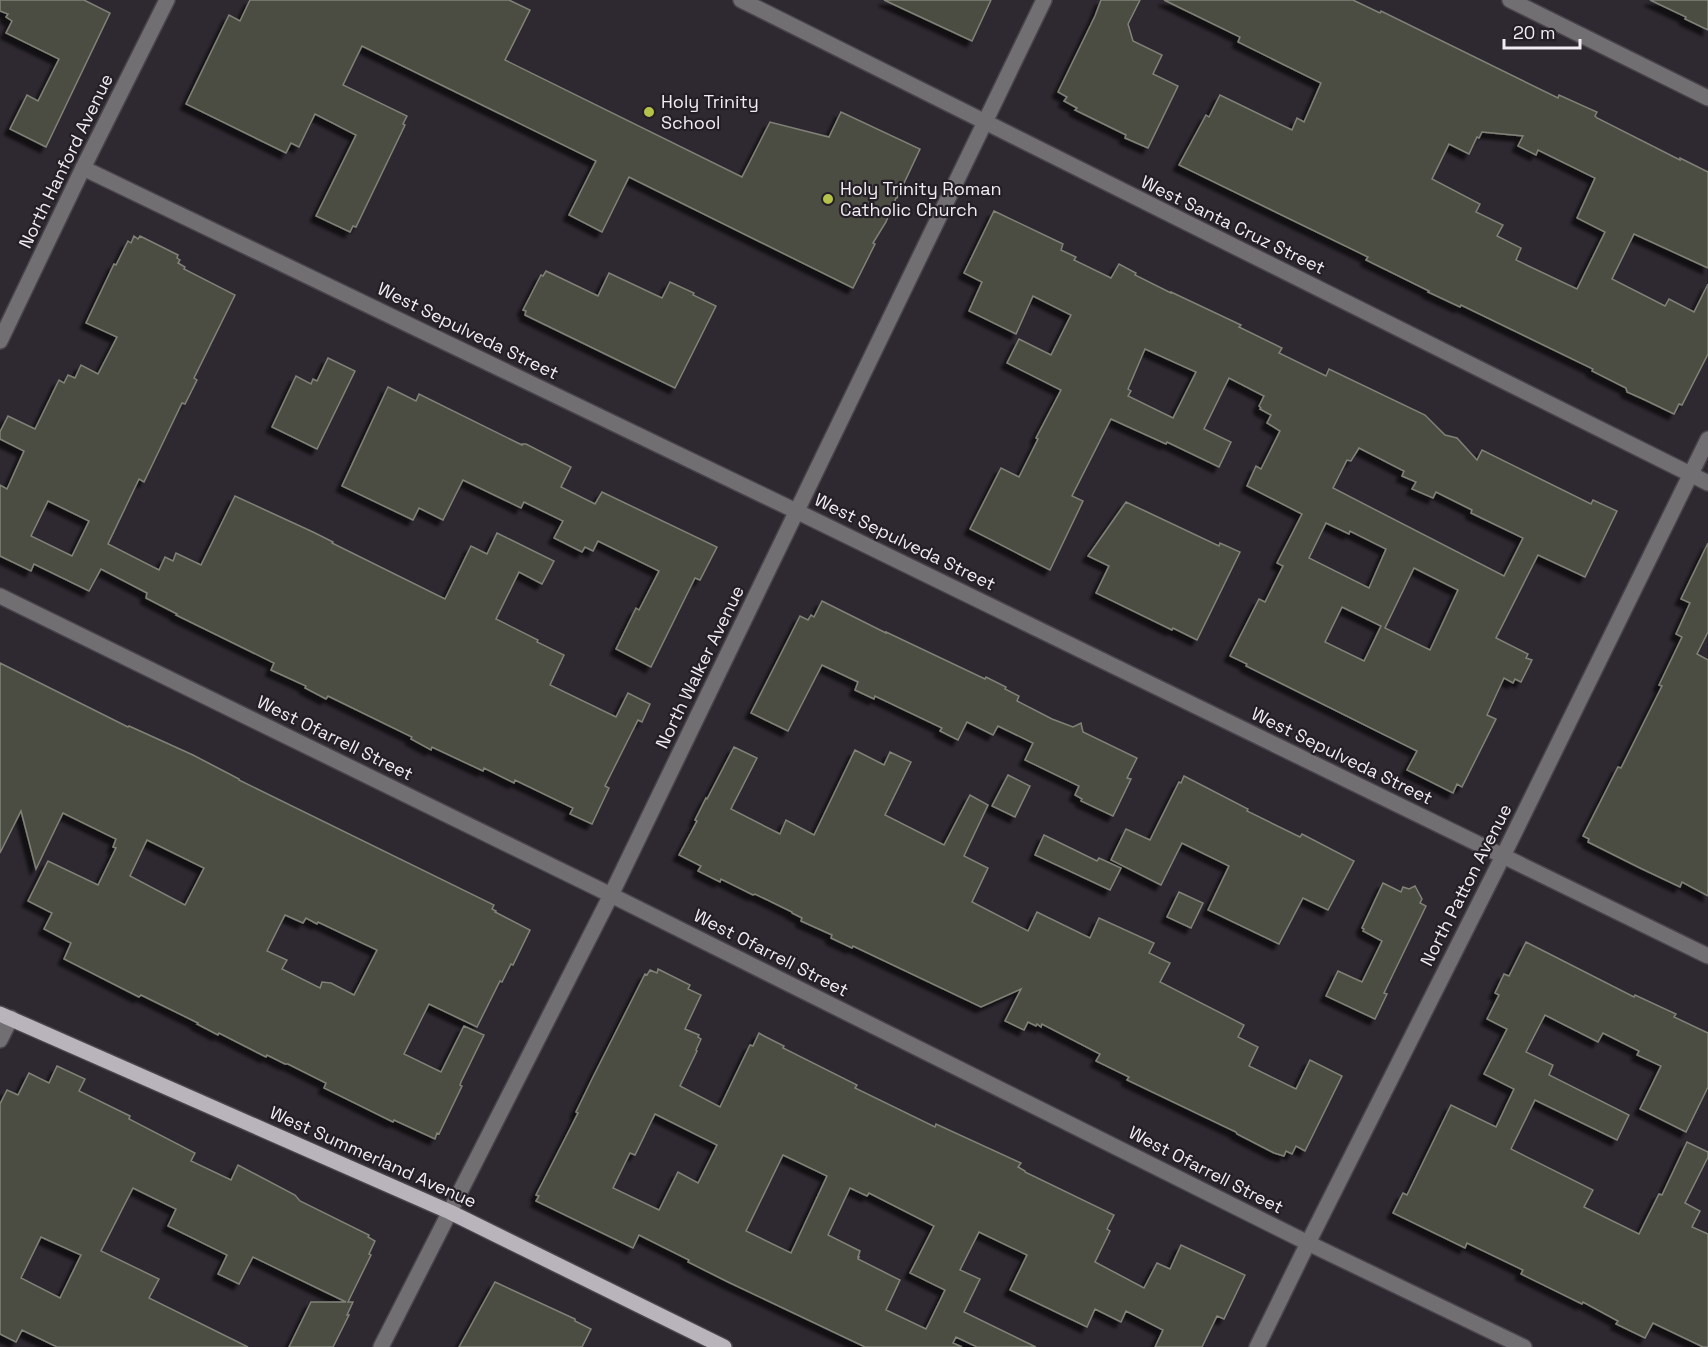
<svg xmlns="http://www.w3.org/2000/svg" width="1708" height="1347" font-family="'Space Grotesk',sans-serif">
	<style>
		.building { fill: #4b4d43; stroke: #808277; stroke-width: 1.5; fill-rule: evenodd; filter: url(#shadow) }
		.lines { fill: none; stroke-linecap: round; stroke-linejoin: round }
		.minor-casing { stroke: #49434b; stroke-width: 18 }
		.major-casing { stroke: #49434b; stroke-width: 18 }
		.minor { stroke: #726f73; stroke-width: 15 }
		.major { stroke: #b9b3bb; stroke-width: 15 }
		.poi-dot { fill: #b4c24a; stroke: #241f26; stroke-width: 2 }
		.labels { text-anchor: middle; stroke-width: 4.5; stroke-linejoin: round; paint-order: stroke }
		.poi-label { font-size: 18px; fill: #f0ecf1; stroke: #241f26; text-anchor: start }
		.street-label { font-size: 18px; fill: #f0ecf1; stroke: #241f26 }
	</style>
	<defs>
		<filter id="shadow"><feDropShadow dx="-5.5" dy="5.5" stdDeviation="1.5" flood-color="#0009"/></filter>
	</defs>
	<rect width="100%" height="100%" fill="#2e2830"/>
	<g class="building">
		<path d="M 0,0 L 84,0 L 110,13 L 46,147 L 10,129 L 27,95 L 38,101 L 59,59 L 6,33 L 12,21 L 6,17 L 8,14 L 0,11 Z"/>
		<path d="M 250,0 L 509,0 L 530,10 L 505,60 L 742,177 L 770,122 L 829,137 L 841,112 L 920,149 L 897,198 L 896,198 L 886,222 L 873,243 L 875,244 L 853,288 L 629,177 L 602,232 L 569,215 L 596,161 L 362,46 L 343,85 L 407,116 L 403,124 L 405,125 L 356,227 L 353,226 L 350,232 L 316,216 L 356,135 L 315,114 L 299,147 L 291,143 L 286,153 L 186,104 L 229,15 L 240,21 Z"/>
		<path d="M 884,0 L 991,0 L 972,41 Z"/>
		<path d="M 1101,0 L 1140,0 L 1128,24 L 1133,41 L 1162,55 L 1153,74 L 1178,86 L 1148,148 L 1125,138 L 1126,135 L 1075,110 L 1077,108 L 1064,101 L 1067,97 L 1058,92 L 1095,16 Z"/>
		<path d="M 1164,0 L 1353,0 L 1380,13 L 1381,11 L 1558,98 L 1559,95 L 1597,112 L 1595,116 L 1597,118 L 1680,160 L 1680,158 L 1708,172 L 1708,268 L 1634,234 L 1612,279 L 1665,306 L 1669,299 L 1694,312 L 1708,284 L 1708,354 L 1682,405 L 1679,404 L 1674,414 L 1645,400 L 1627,392 L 1626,388 L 1592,371 L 1593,369 L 1461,305 L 1460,307 L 1428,292 L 1429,291 L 1366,260 L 1368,257 L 1179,165 L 1206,115 L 1209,117 L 1220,95 L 1292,130 L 1297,118 L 1304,122 L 1321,83 L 1238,42 L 1240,37 ZM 1482,132 L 1523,136 L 1518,146 L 1536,155 L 1538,150 L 1595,178 L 1577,218 L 1605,232 L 1577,289 L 1516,260 L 1521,248 L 1497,236 L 1503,225 L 1476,212 L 1480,204 L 1432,179 L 1449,144 L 1469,154 L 1477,137 L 1479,138 Z"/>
		<path d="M 1650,0 L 1708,0 L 1708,30 L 1685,19 L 1686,17 Z"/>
		<path d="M 994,211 L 1063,244 L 1061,250 L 1076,257 L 1074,260 L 1111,278 L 1119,264 L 1136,273 L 1135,275 L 1171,293 L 1171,292 L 1241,325 L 1239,327 L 1282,348 L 1279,353 L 1326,376 L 1329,369 L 1425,415 L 1445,435 L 1457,438 L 1477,460 L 1482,450 L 1591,504 L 1593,500 L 1617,511 L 1585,577 L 1538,555 L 1496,638 L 1528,654 L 1526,658 L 1532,660 L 1521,682 L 1515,679 L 1513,683 L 1504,678 L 1487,715 L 1496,719 L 1462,787 L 1457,784 L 1453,793 L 1407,770 L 1417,751 L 1246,666 L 1247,664 L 1230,656 L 1259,599 L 1265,602 L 1283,566 L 1277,563 L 1302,514 L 1247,486 L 1256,466 L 1261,469 L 1280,431 L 1267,423 L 1271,415 L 1260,409 L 1261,408 L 1259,406 L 1264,396 L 1229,378 L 1204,429 L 1231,442 L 1219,467 L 1167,442 L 1166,444 L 1111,419 L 1072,496 L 1083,501 L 1050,570 L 970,529 L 1001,468 L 1019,477 L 1038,439 L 1036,438 L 1061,390 L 1007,363 L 1019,339 L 1051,355 L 1071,315 L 1033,296 L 1016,334 L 969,311 L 982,282 L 964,273 ZM 1145,349 L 1196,372 L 1173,418 L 1128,396 L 1131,391 L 1128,389 ZM 1359,448 L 1404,471 L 1402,476 L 1416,482 L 1412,489 L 1433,498 L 1436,492 L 1472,510 L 1471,513 L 1523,538 L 1504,576 L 1333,488 L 1347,460 L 1351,461 ZM 1326,523 L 1349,534 L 1350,531 L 1386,549 L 1369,588 L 1309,558 ZM 1414,568 L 1458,590 L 1430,650 L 1385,628 ZM 1342,607 L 1381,626 L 1364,661 L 1325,642 Z"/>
		<path d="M 134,236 L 138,239 L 140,236 L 178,255 L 177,258 L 180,260 L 178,263 L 185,267 L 184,269 L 235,295 L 194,378 L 197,380 L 185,404 L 182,403 L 144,482 L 139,479 L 108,544 L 159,570 L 165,557 L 173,561 L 176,553 L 201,565 L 235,496 L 313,532 L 333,542 L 332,543 L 445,599 L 471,546 L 487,554 L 497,533 L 554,561 L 542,584 L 519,572 L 496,619 L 538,640 L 537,642 L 564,655 L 550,685 L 616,717 L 628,693 L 650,704 L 642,722 L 638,720 L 605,786 L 609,788 L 592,824 L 570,814 L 573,808 L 515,780 L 514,783 L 484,768 L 483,771 L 432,747 L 431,750 L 411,739 L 412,737 L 328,696 L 326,699 L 305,688 L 306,686 L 271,670 L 274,663 L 176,615 L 177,614 L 146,598 L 147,593 L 101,569 L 89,591 L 34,564 L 31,571 L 0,556 L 0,485 L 7,489 L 24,451 L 0,439 L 0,432 L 8,416 L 35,429 L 59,380 L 64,383 L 68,375 L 75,378 L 81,365 L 98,374 L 117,337 L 86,323 L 114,264 L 116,265 L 128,241 L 131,243 ZM 48,501 L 89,521 L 72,556 L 31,536 Z"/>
		<path d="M 546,271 L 598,296 L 609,273 L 662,298 L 670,282 L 694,293 L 693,295 L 716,306 L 675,388 L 525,315 L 526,311 L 523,310 L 541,275 L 543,276 Z"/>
		<path d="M 328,358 L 355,371 L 317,449 L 272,427 L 296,376 L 311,384 L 313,379 L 317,381 Z"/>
		<path d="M 388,387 L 416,401 L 419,394 L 522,445 L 522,444 L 526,444 L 571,467 L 561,487 L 595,504 L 602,492 L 717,547 L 700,580 L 695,578 L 651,667 L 616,649 L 636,608 L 639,610 L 659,571 L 598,541 L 593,551 L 585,547 L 582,552 L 554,538 L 563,521 L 524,502 L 521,508 L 463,480 L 443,520 L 419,508 L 413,520 L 342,486 Z"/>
		<path d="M 1126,502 L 1219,546 L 1220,543 L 1240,552 L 1197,640 L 1173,628 L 1172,630 L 1096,593 L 1109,566 L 1088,556 Z"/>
		<path d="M 1708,543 L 1708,632 L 1697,654 L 1708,660 L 1708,896 L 1682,882 L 1680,887 L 1640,868 L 1588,842 L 1589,839 L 1583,836 L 1618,767 L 1621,768 L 1662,686 L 1659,685 L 1682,637 L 1676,634 L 1690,603 L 1681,599 Z"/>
		<path d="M 822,601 L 886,633 L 886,632 L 985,679 L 986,677 L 1006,687 L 1005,689 L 1019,696 L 1017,701 L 1052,719 L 1073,727 L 1081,723 L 1083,732 L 1137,758 L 1127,778 L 1131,779 L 1113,816 L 1081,801 L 1082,799 L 1075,795 L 1079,786 L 1025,760 L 1033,743 L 998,726 L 993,735 L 967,722 L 958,740 L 940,731 L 942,728 L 875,696 L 874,699 L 855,690 L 858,682 L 822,665 L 788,731 L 751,713 L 800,616 L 808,620 L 811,615 L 814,617 Z"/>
		<path d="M 0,663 L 128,727 L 129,726 L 193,755 L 239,779 L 239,780 L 494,905 L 492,909 L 496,911 L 495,912 L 530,930 L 513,965 L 511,964 L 502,982 L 500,981 L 477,1027 L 429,1004 L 404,1054 L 441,1072 L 464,1026 L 484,1035 L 461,1082 L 460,1085 L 462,1086 L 439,1134 L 437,1133 L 435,1139 L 394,1120 L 393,1122 L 324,1088 L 326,1083 L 288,1064 L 285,1064 L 267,1055 L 266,1057 L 219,1033 L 218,1035 L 197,1024 L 198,1023 L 141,995 L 139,997 L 64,959 L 71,943 L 44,929 L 52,913 L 28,901 L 48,861 L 98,885 L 116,848 L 113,847 L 116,839 L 63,813 L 36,869 L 21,811 L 0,853 ZM 147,840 L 204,868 L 185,905 L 130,876 ZM 285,915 L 303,923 L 306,918 L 317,924 L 318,922 L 377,950 L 354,995 L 331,983 L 322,982 L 320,988 L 282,969 L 287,960 L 267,951 Z"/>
		<path d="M 734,747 L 757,758 L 731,809 L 780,834 L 786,820 L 814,835 L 855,750 L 884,765 L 890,752 L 911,762 L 885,815 L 944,845 L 970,795 L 988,805 L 964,856 L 988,868 L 972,902 L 1028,931 L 1037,912 L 1090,938 L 1099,918 L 1154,943 L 1149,953 L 1170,963 L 1160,982 L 1244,1025 L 1238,1037 L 1258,1047 L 1249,1066 L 1296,1089 L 1310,1060 L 1342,1076 L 1305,1151 L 1296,1146 L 1292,1154 L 1286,1151 L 1284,1156 L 1274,1153 L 1237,1134 L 1236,1132 L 1127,1080 L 1129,1077 L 1096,1061 L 1100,1054 L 1042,1024 L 1041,1027 L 1037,1024 L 1036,1026 L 1028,1022 L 1024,1030 L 1005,1021 L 1021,989 L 981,1007 L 853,946 L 852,948 L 831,938 L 832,935 L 801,921 L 802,918 L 792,913 L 792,912 L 755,894 L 753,895 L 721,879 L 720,882 L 698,871 L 701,866 L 679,855 L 697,821 L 695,820 L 706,798 L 707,799 Z"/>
		<path d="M 1008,775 L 1030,786 L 1015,817 L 992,806 Z"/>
		<path d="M 1184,776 L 1248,809 L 1247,811 L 1300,837 L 1302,834 L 1354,861 L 1328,910 L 1303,898 L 1279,944 L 1208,910 L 1229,866 L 1182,843 L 1161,885 L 1111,860 L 1126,829 L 1150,840 L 1179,782 L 1181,783 Z"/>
		<path d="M 1044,835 L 1097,861 L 1099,858 L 1121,868 L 1110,890 L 1035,855 Z"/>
		<path d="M 1383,883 L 1401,892 L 1403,887 L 1409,889 L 1415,886 L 1422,899 L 1420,903 L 1426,906 L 1384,993 L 1387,994 L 1375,1019 L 1326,996 L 1338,971 L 1362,982 L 1382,941 L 1363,931 L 1364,929 L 1362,928 Z"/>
		<path d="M 1179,892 L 1203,903 L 1191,928 L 1167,917 Z"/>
		<path d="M 1526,942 L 1634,997 L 1635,995 L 1676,1014 L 1674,1017 L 1708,1033 L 1708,1087 L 1686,1132 L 1640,1109 L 1661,1066 L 1637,1055 L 1639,1051 L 1603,1033 L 1598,1042 L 1545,1015 L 1526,1052 L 1553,1065 L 1549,1075 L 1629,1115 L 1617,1140 L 1535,1100 L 1511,1149 L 1593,1190 L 1584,1207 L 1639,1234 L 1659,1194 L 1662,1195 L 1687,1142 L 1708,1152 L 1708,1157 L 1685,1203 L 1700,1211 L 1692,1227 L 1708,1234 L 1708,1347 L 1703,1347 L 1653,1323 L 1645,1338 L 1616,1324 L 1618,1321 L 1583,1302 L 1582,1304 L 1521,1274 L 1523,1270 L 1467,1243 L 1465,1248 L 1393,1213 L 1403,1193 L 1407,1195 L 1451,1105 L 1496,1127 L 1514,1089 L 1484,1074 L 1507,1029 L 1487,1019 L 1499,995 L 1495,993 L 1504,974 L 1509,976 Z"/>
		<path d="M 658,969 L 690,985 L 688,989 L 701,995 L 685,1029 L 699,1035 L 698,1037 L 701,1039 L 696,1050 L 697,1051 L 680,1086 L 720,1107 L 750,1045 L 753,1046 L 759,1033 L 764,1036 L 784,1046 L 783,1048 L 857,1085 L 855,1088 L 935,1127 L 936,1124 L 1021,1163 L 1018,1167 L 1025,1171 L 1025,1172 L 1114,1215 L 1107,1229 L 1110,1231 L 1095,1262 L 1144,1288 L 1157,1263 L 1170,1269 L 1181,1245 L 1245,1275 L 1224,1319 L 1217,1316 L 1202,1347 L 1155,1347 L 1163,1330 L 1126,1311 L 1121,1322 L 1095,1309 L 1087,1327 L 1010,1290 L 1027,1255 L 979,1232 L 960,1270 L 980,1279 L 964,1312 L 1036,1347 L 977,1347 L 956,1337 L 953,1343 L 962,1347 L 865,1347 L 728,1282 L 688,1262 L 689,1260 L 639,1235 L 633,1248 L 536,1201 L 539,1196 L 536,1195 L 578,1113 L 576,1112 L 593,1077 L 645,974 L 647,975 L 650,970 L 657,973 ZM 655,1114 L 717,1145 L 698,1183 L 678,1172 L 659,1210 L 613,1188 L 630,1153 L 635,1155 ZM 783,1155 L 827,1176 L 791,1253 L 746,1231 ZM 850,1188 L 867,1196 L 869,1193 L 934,1226 L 910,1273 L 945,1290 L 926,1329 L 886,1310 L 900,1280 L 858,1259 L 859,1257 L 858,1257 L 860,1251 L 828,1235 Z"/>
		<path d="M 57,1066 L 85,1079 L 79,1091 L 130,1116 L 129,1119 L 195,1153 L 191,1161 L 231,1180 L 238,1165 L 295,1195 L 300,1201 L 369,1235 L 368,1237 L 375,1241 L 369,1254 L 371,1255 L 348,1302 L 353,1302 L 347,1315 L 349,1315 L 333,1347 L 289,1347 L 311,1302 L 346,1302 L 253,1257 L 239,1284 L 218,1274 L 227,1255 L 168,1226 L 176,1209 L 133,1188 L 101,1251 L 159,1279 L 149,1298 L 248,1347 L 57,1347 L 22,1330 L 16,1342 L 0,1334 L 0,1104 L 7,1090 L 18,1095 L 29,1073 L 49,1083 ZM 41,1237 L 81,1255 L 60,1298 L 21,1278 Z"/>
		<path d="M 495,1282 L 575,1319 L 575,1321 L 591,1329 L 582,1347 L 459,1347 Z"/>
	</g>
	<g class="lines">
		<g class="minor-casing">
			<g id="minor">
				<path d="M 741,0 L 1708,483"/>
				<path d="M 1510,0 L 1708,98"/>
				<path d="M 83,168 L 798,512 L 1708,956"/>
				<path d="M 0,341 L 83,168 L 167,0"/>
				<path d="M 0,596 L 611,895 L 1308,1243 L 1524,1347"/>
				<path d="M 0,1040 L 11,1018"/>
				<path d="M 381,1347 L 611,895 L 1044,0"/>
				<path d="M 1257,1347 L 1308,1243 L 1503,856 L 1708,439"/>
			</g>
		</g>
		<g class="major-casing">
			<path id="major" d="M 0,1014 L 450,1212 L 724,1347"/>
		</g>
		<use href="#minor" class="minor"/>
		<use href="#major" class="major"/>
	</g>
	<g class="poi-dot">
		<circle cx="649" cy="112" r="6"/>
		<circle cx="828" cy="199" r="6"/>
	</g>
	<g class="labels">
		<g class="poi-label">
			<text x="661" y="108">Holy Trinity<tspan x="661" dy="21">School</tspan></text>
			<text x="840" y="195">Holy Trinity Roman<tspan x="840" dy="21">Catholic Church</tspan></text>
		</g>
		<g class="street-label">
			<text transform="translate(66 161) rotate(-64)" y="6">North Hanford Avenue</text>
			<text transform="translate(1233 225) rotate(26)" y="6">West Santa Cruz Street</text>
			<text transform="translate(468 331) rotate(26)" y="6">West Sepulveda Street</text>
			<text transform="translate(905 542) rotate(26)" y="6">West Sepulveda Street</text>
			<text transform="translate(700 667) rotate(-64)" y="6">North Walker Avenue</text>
			<text transform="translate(335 738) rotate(26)" y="6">West Ofarrell Street</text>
			<text transform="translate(1342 756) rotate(26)" y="6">West Sepulveda Street</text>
			<text transform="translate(1466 885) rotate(-63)" y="6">North Patton Avenue</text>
			<text transform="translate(771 953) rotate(27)" y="6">West Ofarrell Street</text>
			<text transform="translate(373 1157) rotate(24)" y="6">West Summerland Avenue</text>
			<text transform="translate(1206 1170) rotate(27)" y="6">West Ofarrell Street</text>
		</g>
	</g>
	<path d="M1504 39v9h76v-9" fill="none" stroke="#f0ecf1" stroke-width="3"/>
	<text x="1513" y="39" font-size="18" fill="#f0ecf1" stroke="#241f26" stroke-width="4.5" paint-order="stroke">20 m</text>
</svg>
